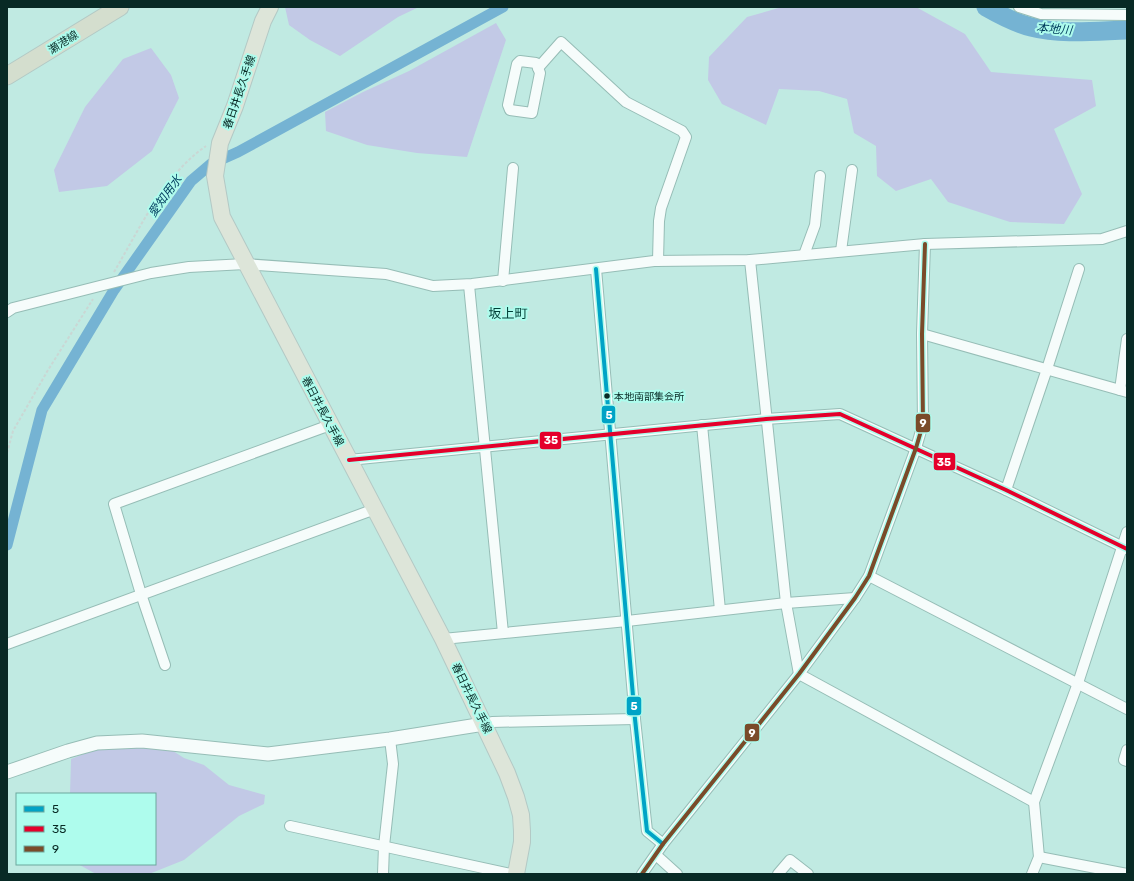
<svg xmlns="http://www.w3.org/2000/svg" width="1134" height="881" font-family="Rubik,'Noto Sans JP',sans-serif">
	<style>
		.green { fill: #c2c9e6 }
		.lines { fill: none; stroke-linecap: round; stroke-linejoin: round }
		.canal { stroke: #75b3d3; stroke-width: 11 }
		.river { stroke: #75b3d3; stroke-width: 19 }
		.minor-casing { stroke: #96bdb6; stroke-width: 12 }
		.tertiary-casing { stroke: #96bdb6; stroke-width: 15 }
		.primary-casing { stroke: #b3c9c5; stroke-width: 18 }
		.trunk-casing { stroke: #b3c9c5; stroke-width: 19 }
		.path { stroke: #cad7d4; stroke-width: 2; stroke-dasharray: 3 2; stroke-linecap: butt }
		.minor { stroke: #f6fcfb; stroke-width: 10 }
		.tertiary { stroke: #f6fcfb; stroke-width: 13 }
		.primary { stroke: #dde5d9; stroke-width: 16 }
		.trunk { stroke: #d4dece; stroke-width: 17 }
		.bus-1-casing { stroke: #aefced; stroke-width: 7 }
		.bus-2-casing { stroke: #aefced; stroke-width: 7 }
		.bus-3-casing { stroke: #aefced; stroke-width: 7 }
		.bus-1 { stroke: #00a3c6; stroke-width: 4 }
		.bus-2 { stroke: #e4002b; stroke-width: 4 }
		.bus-3 { stroke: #7a4b2a; stroke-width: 4 }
		.bus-dot { fill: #082a25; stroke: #aefced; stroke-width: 1.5 }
		.labels { text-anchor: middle; stroke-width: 4; stroke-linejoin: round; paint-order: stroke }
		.bus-label { font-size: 10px; fill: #082a25; stroke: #aefced; text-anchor: start }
		.street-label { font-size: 11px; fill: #082a25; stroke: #aefced }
		.water-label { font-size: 12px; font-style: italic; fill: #023d5e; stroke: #aefced }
		.quarter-label { font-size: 13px; fill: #003e36; stroke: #aefced }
		.line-badge { stroke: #aefced; stroke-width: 1.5 }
		.badge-label { font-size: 11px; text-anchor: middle; font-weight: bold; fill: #fff }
	</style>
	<rect width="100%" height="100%" fill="#c0eae2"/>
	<g class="green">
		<path d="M 285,7 L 419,7 L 398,17 L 340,56 L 310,40 L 289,25 Z"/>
		<path d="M 782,7 L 916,7 L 965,34 L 991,72 L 1092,80 L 1096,106 L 1054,129 L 1082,194 L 1064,224 L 1010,222 L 948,202 L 931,179 L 896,191 L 877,176 L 876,146 L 854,133 L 847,99 L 819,91 L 779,89 L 766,125 L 722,104 L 708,80 L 709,57 L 747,17 Z"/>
		<path d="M 496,23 L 506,40 L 467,157 L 417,153 L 367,145 L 326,131 L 325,112 L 363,92 L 409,71 Z"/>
		<path d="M 151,48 L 171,75 L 179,98 L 152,151 L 107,186 L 59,192 L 54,170 L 85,107 L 123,59 Z"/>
		<path d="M 135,747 L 170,749 L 184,758 L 204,765 L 229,785 L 265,795 L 264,804 L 239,816 L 184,860 L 149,874 L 96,874 L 78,864 L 155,864 L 155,794 L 70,794 L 71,759 L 97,749 Z"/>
	</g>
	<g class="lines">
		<path class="canal" d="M 7,545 L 42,410 L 114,290 L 191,181 L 211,164 L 238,152 L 503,7"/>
		<path class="river" d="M 986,7 C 1000,15 1015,23 1031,27 C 1062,35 1096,31 1127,30"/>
		<g class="minor-casing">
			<g id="minor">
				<path d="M 1019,7 L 1041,14 L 1127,15"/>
				<path d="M 520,61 L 536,63 L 540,73 L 532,113 L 510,110 L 508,105 L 517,64 Z"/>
				<path d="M 538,68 L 561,42 L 626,102 L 682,131 L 686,137 L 661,208 L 659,221 L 658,261"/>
				<path d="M 841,251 L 852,170"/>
				<path d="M 804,255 L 815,225 L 820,176"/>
				<path d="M 750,260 L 786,603 L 799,674"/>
				<path d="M 596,269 L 635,719 L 647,831 L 663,844"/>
				<path d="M 503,281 L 513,168"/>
				<path d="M 469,285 L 503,633"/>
				<path d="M 7,312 L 13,308 L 151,273 L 189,267 L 245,264 L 386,274 L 433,286 L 472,284 L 654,261 L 750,260 L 925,244 L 1102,239 L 1127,231"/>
				<path d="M 922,334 L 1127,392"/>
				<path d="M 1120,390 L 1127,339"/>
				<path d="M 702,425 L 720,610"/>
				<path d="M 349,460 L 766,419 L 840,414 L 1006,490 L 1127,549"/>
				<path d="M 1006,490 L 1047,369 L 1079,269"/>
				<path d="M 869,576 L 1127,709"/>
				<path d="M 443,639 L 627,621 L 786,603 L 855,598"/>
				<path d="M 7,644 L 375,509"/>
				<path d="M 165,665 L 141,594 L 114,504 L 330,425"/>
				<path d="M 799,674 L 1034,802"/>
				<path d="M 484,724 L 492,722 L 635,719"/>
				<path d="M 1127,750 L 1124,760 L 1127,761"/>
				<path d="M 290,826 L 511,874"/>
				<path d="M 656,855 L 677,874"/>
				<path d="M 1039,857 L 1127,874"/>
				<path d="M 383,874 L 384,846 L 393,764 L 390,739"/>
				<path d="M 642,874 L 663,844 L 799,674 L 855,598 L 869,576 L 916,448 L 923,424 L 922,334 L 925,244"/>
				<path d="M 778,874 L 790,860 L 808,874"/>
				<path d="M 1032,874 L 1039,857 L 1034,802 L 1078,683 L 1127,532"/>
			</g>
		</g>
		<g class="tertiary-casing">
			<path id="tertiary" d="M 7,772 L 68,751 L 97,743 L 142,741 L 268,754 L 390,739 L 484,724"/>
		</g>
		<g class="primary-casing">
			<path id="primary" d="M 270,7 L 263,21 L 235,106 L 220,143 L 215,176 L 222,217 L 443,639 L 507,773 L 516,797 L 521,815 L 522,831 L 522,842 L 516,874"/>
		</g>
		<g class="trunk-casing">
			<path id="trunk" d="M 7,76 L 120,7"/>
		</g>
		<g class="path">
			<path d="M 114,272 C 140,228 164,175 206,146"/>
			<path d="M 7,453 L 13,431 L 48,370 L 93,299"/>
		</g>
		<use href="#minor" class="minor"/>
		<use href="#tertiary" class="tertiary"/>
		<use href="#primary" class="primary"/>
		<use href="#trunk" class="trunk"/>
		<g class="bus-1-casing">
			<path id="bus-1" d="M 596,269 L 635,719 L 647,831 L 663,844"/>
		</g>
		<g class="bus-2-casing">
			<path id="bus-2" d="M 349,460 L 766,419 L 840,414 L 1006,490 L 1127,549"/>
		</g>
		<g class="bus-3-casing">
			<path id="bus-3" d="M 642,874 L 663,844 L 799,674 L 855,598 L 869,576 L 916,448 L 923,424 L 922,334 L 925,244"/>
		</g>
		<use href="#bus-1" class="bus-1"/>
		<use href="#bus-2" class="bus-2"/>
		<use href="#bus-3" class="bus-3"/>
	</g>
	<circle class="bus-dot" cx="607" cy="396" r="3.5"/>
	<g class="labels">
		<g class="bus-label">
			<text x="614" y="400">本地南部集会所</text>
		</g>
		<g class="street-label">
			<text transform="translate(63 42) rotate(-32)" y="4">瀬港線</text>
			<text transform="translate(239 92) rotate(-71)" y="4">春日井長久手線</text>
			<text transform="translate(323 411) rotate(62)" y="4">春日井長久手線</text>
			<text transform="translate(472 698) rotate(64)" y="4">春日井長久手線</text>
		</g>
		<g class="water-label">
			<text transform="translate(1054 29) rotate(5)" y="4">本地川</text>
			<text transform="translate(165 196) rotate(-54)" y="4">愛知用水</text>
		</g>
		<g class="quarter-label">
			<text x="508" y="318">坂上町</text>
		</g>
	</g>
	<g class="line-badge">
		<rect x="601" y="405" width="15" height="19" rx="4" fill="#00a3c6"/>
		<rect x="915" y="413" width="16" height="20" rx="4" fill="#7a4b2a"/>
		<rect x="539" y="431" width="23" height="19" rx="4" fill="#e4002b"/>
		<rect x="933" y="452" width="23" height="19" rx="4" fill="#e4002b"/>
		<rect x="626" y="696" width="16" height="20" rx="4" fill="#00a3c6"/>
		<rect x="744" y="723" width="16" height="19" rx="4" fill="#7a4b2a"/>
	</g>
	<g class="badge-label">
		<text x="609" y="419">5</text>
		<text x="923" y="427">9</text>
		<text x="551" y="444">35</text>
		<text x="944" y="466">35</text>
		<text x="634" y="710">5</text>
		<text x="752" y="737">9</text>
	</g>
	<rect width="1134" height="881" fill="none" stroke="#082a25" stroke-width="16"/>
	<rect x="16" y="793" width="140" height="72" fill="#aefced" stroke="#6ca89d"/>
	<rect x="24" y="806" width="20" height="6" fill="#00a3c6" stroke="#6ca89d"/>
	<text x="52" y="813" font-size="12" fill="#082a25">5</text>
	<rect x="24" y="826" width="20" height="6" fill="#e4002b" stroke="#6ca89d"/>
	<text x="52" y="833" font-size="12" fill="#082a25">35</text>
	<rect x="24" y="846" width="20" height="6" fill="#7a4b2a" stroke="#6ca89d"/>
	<text x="52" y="853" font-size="12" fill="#082a25">9</text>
</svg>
